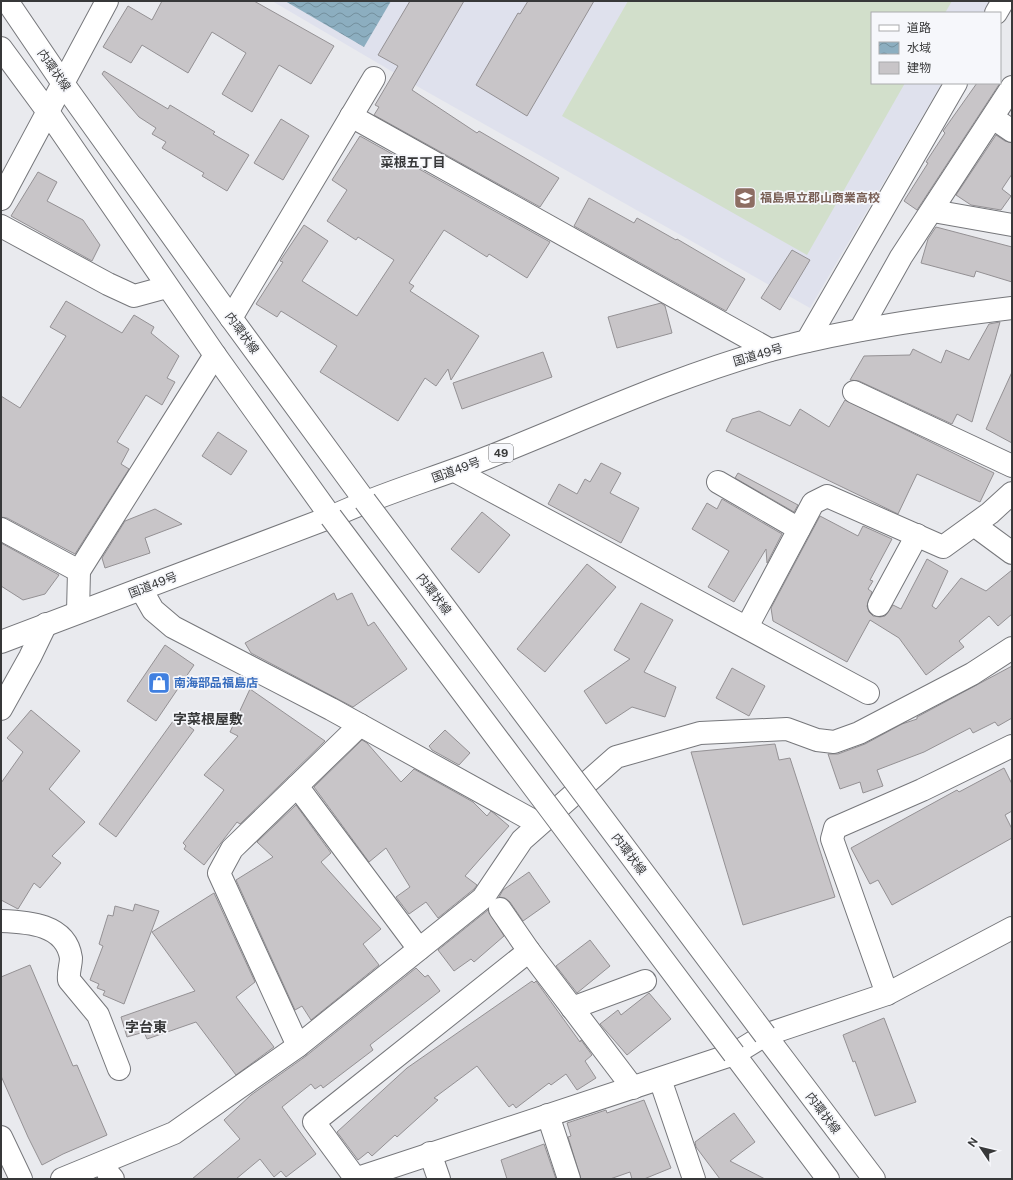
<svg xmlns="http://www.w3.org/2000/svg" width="1013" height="1180" font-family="'Public Sans','Noto Sans JP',sans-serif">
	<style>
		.built { fill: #dfe1ed }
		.grass { fill: #d2dfcb }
		.water { fill: url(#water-waves) }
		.building { fill: #c8c5c8; stroke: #949194 }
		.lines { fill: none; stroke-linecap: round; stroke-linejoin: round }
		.minor-casing { stroke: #76777b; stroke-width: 24 }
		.highway-casing { stroke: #76777b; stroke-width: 24 }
		.minor { stroke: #fff; stroke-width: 22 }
		.highway { stroke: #fff; stroke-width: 22 }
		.minor-bridge-casing { stroke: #76777b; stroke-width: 24; stroke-linecap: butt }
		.minor-bridge { stroke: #fff; stroke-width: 22 }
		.labels { text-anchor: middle; stroke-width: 3.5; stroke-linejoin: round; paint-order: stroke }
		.shield { fill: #f6f7fb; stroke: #707173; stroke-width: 1 }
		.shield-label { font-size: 11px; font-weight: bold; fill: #373839 }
		.street-label { font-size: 12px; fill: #373839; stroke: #f6f7fb }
		.education-label { font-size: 12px; font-weight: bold; fill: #785e54; stroke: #f6f7fb; text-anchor: start }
		.shop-label { font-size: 12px; font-weight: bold; fill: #366cbe; stroke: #f6f7fb; text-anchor: start }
		.neighbourhood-label { font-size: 13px; font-weight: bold; fill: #373839; stroke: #f6f7fb }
		.quarter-label { font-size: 14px; font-weight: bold; fill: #373839; stroke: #f6f7fb }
	</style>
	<defs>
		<pattern id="water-waves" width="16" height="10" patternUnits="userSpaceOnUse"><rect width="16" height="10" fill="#8caec0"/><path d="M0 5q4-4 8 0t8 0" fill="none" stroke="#738f9d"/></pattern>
	</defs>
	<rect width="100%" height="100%" fill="#e9eaee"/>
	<path class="built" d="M 272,1 L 991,1 L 984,13 L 872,13 L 872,83 L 942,83 L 810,308 L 422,89 Z"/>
	<path class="grass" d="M 628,1 L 952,1 L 945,13 L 872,13 L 872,83 L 905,83 L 807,255 L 562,116 Z"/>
	<path class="water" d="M 285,1 L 391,1 L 364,47 Z"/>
	<g class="building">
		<path d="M 162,1 L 254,1 L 334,46 L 311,84 L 279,65 L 252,112 L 222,94 L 246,53 L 212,32 L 188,73 L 142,45 L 131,63 L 103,47 L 128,6 L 152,20 Z"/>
		<path d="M 410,1 L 464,1 L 412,90 L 477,133 L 479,131 L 559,178 L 540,207 L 374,115 L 379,107 L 375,105 L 398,66 L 378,55 Z"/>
		<path d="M 528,1 L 594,1 L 527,116 L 476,85 L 518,13 L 520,14 Z"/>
		<path d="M 104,71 L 168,109 L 170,105 L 215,132 L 213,134 L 249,155 L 227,191 L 202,176 L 204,173 L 162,148 L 166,142 L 152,134 L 156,128 L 139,117 L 102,74 Z"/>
		<path d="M 977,83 L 1000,83 L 917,210 L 904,201 L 928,163 L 926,162 L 945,133 L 943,131 Z"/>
		<path d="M 281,119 L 309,136 L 283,180 L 254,163 Z"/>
		<path d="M 996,135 L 1005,141 L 1012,143 L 1012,174 L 1002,189 L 1011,196 L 1001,210 L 971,205 L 956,195 Z"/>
		<path d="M 360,136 L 550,242 L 527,278 L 489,254 L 487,257 L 444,230 L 409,283 L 414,286 L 410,291 L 479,336 L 451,380 L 448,369 L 436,386 L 425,378 L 398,421 L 320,372 L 337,346 L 281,311 L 277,317 L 256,304 L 283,262 L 280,261 L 304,225 L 328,241 L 302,281 L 357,316 L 394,260 L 358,237 L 356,240 L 327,221 L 347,190 L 332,180 Z"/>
		<path d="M 38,172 L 57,182 L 47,201 L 83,220 L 100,245 L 92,261 L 11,216 Z"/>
		<path d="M 589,198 L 634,223 L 637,218 L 676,240 L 677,239 L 745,279 L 726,311 L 574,226 Z"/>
		<path d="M 936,227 L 1012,247 L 1012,282 L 976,271 L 974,277 L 921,263 L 928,239 Z"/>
		<path d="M 792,250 L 810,260 L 780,310 L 761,298 Z"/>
		<path d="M 66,301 L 122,333 L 134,315 L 154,327 L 151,333 L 179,356 L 167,378 L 175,382 L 162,405 L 146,395 L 117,442 L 129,449 L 121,464 L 129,469 L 75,554 L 7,518 L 1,517 L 1,396 L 20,408 L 66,336 L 50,327 Z"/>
		<path d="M 661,303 L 665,306 L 672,333 L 617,348 L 608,317 Z"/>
		<path d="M 1000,322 L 972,422 L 957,414 L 952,424 L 859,381 L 850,380 L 864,356 L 910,355 L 913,349 L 941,363 L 946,350 L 969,360 L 989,324 Z"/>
		<path d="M 543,352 L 552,377 L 462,409 L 453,383 Z"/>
		<path d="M 1012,372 L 1012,443 L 986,429 Z"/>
		<path d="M 845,400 L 994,473 L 980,502 L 917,474 L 898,514 L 726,431 L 732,419 L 759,411 L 790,426 L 800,409 L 829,427 Z"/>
		<path d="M 218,432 L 247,451 L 231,475 L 202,456 Z"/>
		<path d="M 601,463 L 621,473 L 610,493 L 639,508 L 621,543 L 548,504 L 559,484 L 577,494 L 585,479 L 590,482 Z"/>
		<path d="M 738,473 L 798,505 L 794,512 L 735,478 Z"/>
		<path d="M 722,499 L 782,534 L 767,563 L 766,549 L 734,602 L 708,587 L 729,551 L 692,529 L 707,503 L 717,509 Z"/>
		<path d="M 155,509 L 182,524 L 145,538 L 150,553 L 105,568 L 102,558 L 125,521 Z"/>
		<path d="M 482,512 L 510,535 L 479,573 L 451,549 Z"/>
		<path d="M 820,516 L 858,536 L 863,526 L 892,539 L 870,580 L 873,581 L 868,589 L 872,592 L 867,606 L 869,612 L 873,616 L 880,617 L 885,616 L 893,605 L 901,609 L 927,559 L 948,571 L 932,606 L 936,609 L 961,578 L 986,591 L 1012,570 L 1012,614 L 998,626 L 989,616 L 959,641 L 964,647 L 926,675 L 899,638 L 870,620 L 847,662 L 773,621 L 771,608 Z"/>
		<path d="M 1,543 L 59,575 L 45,594 L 23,600 L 1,586 Z"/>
		<path d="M 587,564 L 616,587 L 545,672 L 517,649 Z"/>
		<path d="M 334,593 L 337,600 L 352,593 L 368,626 L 374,622 L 407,669 L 353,707 L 251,653 L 245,643 Z"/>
		<path d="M 641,603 L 673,620 L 644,672 L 676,687 L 665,717 L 632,707 L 606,724 L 584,691 L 630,659 L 614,650 Z"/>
		<path d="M 165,645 L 194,665 L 156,721 L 127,701 Z"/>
		<path d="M 1012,666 L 1012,718 L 998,726 L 995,722 L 973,733 L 970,728 L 924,752 L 877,770 L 883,786 L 863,793 L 860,782 L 840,789 L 828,754 L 838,754 L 865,744 L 902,724 L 917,719 L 917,717 Z"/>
		<path d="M 732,668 L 765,686 L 749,716 L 716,698 Z"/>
		<path d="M 250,689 L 325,741 L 240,824 L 237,822 L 204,865 L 184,849 L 186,846 L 183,843 L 224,790 L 204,775 L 238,736 L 230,732 Z"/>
		<path d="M 31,710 L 80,751 L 49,789 L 85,822 L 52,856 L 61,863 L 40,888 L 34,883 L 18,909 L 1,900 L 1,783 L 23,752 L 7,738 Z"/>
		<path d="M 176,717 L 194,730 L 116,837 L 99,824 Z"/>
		<path d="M 445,730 L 470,753 L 459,765 L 432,750 L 429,746 Z"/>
		<path d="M 362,740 L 367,743 L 401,782 L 414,769 L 473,802 L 487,816 L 491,811 L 496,815 L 509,826 L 465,876 L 477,885 L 474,889 L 438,918 L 426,902 L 409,914 L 396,897 L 410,887 L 386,848 L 369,862 L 314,787 Z"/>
		<path d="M 775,744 L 779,760 L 790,758 L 835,897 L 743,925 L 691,752 Z"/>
		<path d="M 1004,768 L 1012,784 L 1012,811 L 1005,815 L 1012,829 L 1012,838 L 892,905 L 878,880 L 870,884 L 851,848 L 957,790 L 959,792 Z"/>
		<path d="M 296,805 L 331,853 L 321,862 L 381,929 L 363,944 L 379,965 L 311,1020 L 302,1006 L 295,1010 L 236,880 L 273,857 L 257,842 Z"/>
		<path d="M 529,872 L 550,902 L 523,921 L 510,902 L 505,898 L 499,897 L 503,890 Z"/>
		<path d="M 214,893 L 255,982 L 236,997 L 274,1047 L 236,1075 L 196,1022 L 147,1039 L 144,1032 L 127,1037 L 121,1017 L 195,991 L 152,932 Z"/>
		<path d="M 135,904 L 159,911 L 124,1004 L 103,995 L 105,991 L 97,988 L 99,984 L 90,980 L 103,946 L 99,944 L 108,915 L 113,916 L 115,906 L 133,911 Z"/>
		<path d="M 488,910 L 504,936 L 474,962 L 471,959 L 454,971 L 438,950 Z"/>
		<path d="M 590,940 L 610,966 L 577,993 L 556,966 Z"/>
		<path d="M 30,965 L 73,1066 L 77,1065 L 107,1135 L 63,1154 L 42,1165 L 28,1137 L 1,1076 L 1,977 Z"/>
		<path d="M 416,968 L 425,977 L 428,975 L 440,991 L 370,1045 L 373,1050 L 323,1088 L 321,1085 L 315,1089 L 311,1084 L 282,1107 L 316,1154 L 286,1177 L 281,1171 L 274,1177 L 260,1159 L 236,1179 L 192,1179 L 240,1139 L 224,1120 L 251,1095 L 306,1056 Z"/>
		<path d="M 532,981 L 534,983 L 536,981 L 580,1042 L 581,1040 L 592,1055 L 585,1061 L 596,1078 L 577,1090 L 566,1074 L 551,1085 L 549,1083 L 516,1108 L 513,1104 L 509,1107 L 477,1066 L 434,1098 L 438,1100 L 397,1137 L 395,1135 L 372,1156 L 368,1152 L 358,1160 L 337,1132 L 407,1068 Z"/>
		<path d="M 649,993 L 671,1019 L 627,1055 L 600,1024 L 618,1010 L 621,1015 Z"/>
		<path d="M 884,1018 L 916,1102 L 875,1116 L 855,1061 L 853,1062 L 843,1035 Z"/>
		<path d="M 644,1100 L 671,1168 L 644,1179 L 632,1179 L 630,1172 L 610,1179 L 581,1179 L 568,1137 L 571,1136 L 567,1123 L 606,1110 L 607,1113 Z"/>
		<path d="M 734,1113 L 755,1142 L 730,1161 L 765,1179 L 720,1179 L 696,1147 L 695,1142 Z"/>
		<path d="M 544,1144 L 556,1179 L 507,1179 L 501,1160 Z"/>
	</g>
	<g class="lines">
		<g class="minor-casing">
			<g id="minor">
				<path d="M 7,1 L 62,82 L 231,318 L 365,501"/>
				<path d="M 996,13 L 1003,1"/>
				<path d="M 1,48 L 48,112 L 215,355 L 331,517"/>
				<path d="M 351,116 L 770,350"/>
				<path d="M 993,118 L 1012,131"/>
				<path d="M 1,199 L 107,1"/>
				<path d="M 933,211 L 1012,225"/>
				<path d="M 1,226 L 108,284 L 134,296 L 167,287"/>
				<path d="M 231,318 L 374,78"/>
				<path d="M 860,330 L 901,257 L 1012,87"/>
				<path d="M 807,341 L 956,83"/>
				<path d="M 854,392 L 1012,466"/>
				<path d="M 455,471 L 868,693"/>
				<path d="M 718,482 L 799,529"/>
				<path d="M 974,525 L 1012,553"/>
				<path d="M 1,529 L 79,571"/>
				<path d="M 141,589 L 153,610 L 173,627 L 331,709 L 539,824"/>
				<path d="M 879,605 L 917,535"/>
				<path d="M 78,612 L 79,571 L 215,355"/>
				<path d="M 747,627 L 813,503 L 827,496 L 943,547 L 990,513 L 1012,493"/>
				<path d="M 1,709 L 30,657 L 46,624"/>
				<path d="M 297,786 L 419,949"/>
				<path d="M 500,909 L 529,951 L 633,1088"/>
				<path d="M 1,921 C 28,922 66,924 71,958 C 71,965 68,972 69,980 L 98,1015 L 119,1069"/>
				<path d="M 887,994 L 832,839 L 835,828 L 922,790 L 1012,746"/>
				<path d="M 572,1008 L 645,981"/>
				<path d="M 765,1035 L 874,1179"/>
				<path d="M 298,1046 L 219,873 L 232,849 L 360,725"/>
				<path d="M 734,1054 L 828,1179"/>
				<path d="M 660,1079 L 694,1179"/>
				<path d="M 548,1115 L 569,1179"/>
				<path d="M 1,1137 L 21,1179"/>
				<path d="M 430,1153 L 439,1179"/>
				<path d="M 108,1173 L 113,1179"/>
				<path d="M 62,1179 L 174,1133 L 298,1046 L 483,898 L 522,840 L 616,757 L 700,733 L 787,729 L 817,740 L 834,742 L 859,733 L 972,674 L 1012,648"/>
				<path d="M 355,1179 L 734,1054 L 765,1035 L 887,994 L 1012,928"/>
				<path d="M 356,1179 L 314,1122 L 529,951"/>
			</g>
		</g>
		<g class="highway-casing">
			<path id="highway" d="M 1,642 L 331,517 C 382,493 437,478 489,457 C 582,420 674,377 771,350 C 850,329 931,318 1012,308"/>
		</g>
		<use href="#minor" class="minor"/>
		<use href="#highway" class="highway"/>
		<g class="minor-bridge-casing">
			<g id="minor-bridge">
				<path d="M 365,501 L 765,1035"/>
				<path d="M 331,517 L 734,1054"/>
			</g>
		</g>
		<use href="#minor-bridge" class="minor-bridge"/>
	</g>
	<defs>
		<g id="school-square" transform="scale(1.15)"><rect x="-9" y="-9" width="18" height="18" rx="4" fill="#8d6e63" stroke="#f6f7fb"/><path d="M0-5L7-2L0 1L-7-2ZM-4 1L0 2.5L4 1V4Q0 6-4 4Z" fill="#fff"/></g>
		<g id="shop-square" transform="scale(1.15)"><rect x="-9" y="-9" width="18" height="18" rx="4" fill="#3f7fe0" stroke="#f6f7fb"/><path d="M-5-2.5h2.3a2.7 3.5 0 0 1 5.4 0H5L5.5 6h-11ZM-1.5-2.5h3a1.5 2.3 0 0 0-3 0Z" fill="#fff"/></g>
	</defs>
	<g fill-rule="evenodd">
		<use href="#school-square" x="745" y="198"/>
		<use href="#shop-square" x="159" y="683"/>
	</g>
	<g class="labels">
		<rect class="shield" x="489" y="444" width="24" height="18" rx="3"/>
		<g class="shield-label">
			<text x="501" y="457">49</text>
		</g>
		<g class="street-label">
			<text transform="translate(54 70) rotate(55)" y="4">内環状線</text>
			<text transform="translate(242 333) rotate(54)" y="4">内環状線</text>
			<text transform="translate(758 355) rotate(-16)" y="4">国道49号</text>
			<text transform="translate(456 470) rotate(-20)" y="4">国道49号</text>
			<text transform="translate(153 585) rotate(-21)" y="4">国道49号</text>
			<text transform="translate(434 594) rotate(53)" y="4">内環状線</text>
			<text transform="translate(629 854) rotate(53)" y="4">内環状線</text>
			<text transform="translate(823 1113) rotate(53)" y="4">内環状線</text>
		</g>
		<g class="education-label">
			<text x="760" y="202">福島県立郡山商業高校</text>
		</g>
		<g class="shop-label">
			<text x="174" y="687">南海部品福島店</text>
		</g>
		<g class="neighbourhood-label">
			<text x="413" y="167">菜根五丁目</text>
		</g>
		<g class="quarter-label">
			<text x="208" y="724">字菜根屋敷</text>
			<text x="146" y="1032">字台東</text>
		</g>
	</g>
	<rect width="1013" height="1180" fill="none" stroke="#373839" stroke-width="4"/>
	<rect x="871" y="12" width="130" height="72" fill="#f6f7fb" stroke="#aaabad"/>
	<rect x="879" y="25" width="20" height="6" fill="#ffffff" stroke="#aaabad"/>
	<text x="907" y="32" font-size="12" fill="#373839">道路</text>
	<rect x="879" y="42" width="20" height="12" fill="url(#water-waves)" stroke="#aaabad"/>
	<text x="907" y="52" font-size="12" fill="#373839">水域</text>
	<rect x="879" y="62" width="20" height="12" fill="#c8c5c8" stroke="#aaabad"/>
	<text x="907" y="72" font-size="12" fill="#373839">建物</text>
	<g transform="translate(981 1148) rotate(305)" stroke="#f6f7fb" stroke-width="3" paint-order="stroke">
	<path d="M0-3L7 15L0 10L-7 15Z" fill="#373839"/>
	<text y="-6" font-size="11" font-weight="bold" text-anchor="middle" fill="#373839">N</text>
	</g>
</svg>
